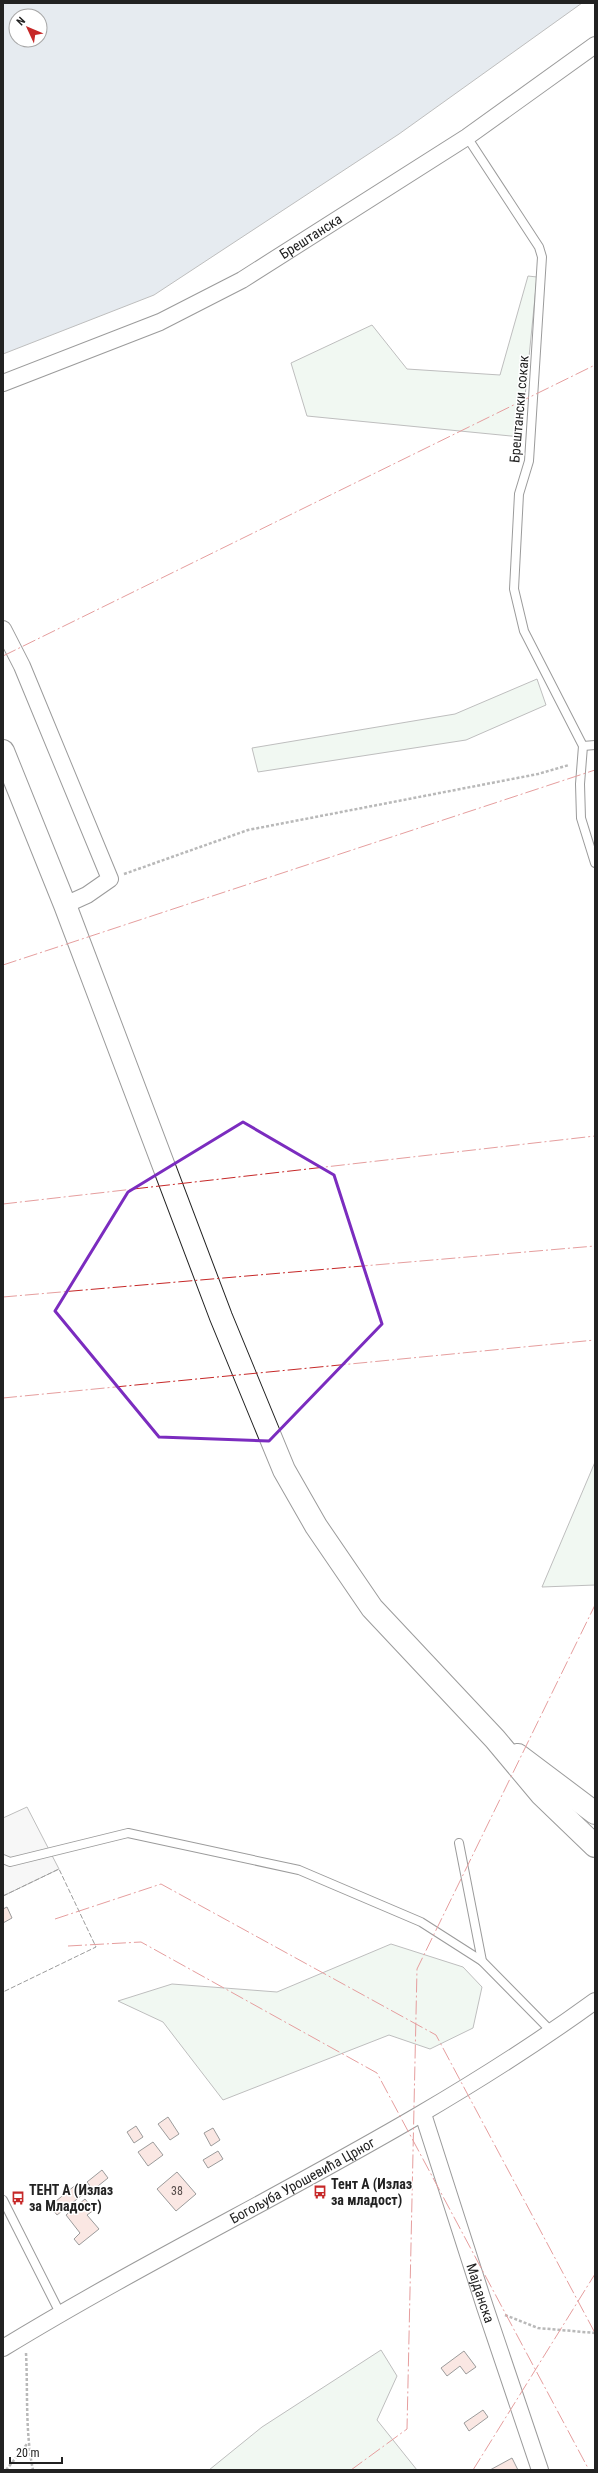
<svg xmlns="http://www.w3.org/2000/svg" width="598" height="2473" font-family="'Roboto Condensed',sans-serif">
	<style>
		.green { fill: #e0efe3; stroke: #6f6f6f }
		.parking { fill: #ededed; stroke: #6f6f6f }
		.water { fill: #c7d3dd; stroke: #6f6f6f; fill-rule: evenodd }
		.building { fill: #f3c9c0; stroke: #222 }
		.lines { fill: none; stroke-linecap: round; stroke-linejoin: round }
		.lane-casing { stroke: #222; stroke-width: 10 }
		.street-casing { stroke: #222; stroke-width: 18 }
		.secondary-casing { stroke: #222; stroke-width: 24 }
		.path { stroke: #646464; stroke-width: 2.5; stroke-dasharray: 3 2; stroke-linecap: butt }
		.lane { stroke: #fff; stroke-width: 8 }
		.street { stroke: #fff; stroke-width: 16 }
		.secondary { stroke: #fff; stroke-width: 22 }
		.fence { stroke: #222; stroke-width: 1; stroke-dasharray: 5 2; stroke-linecap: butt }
		.power { stroke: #c62828; stroke-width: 1; stroke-dasharray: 14 3 2 3; stroke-linecap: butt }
		.marked { fill: none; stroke: #7b2cbf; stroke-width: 3; stroke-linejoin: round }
		.labels { text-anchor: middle; stroke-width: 3; stroke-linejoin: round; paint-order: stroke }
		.number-label { font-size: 12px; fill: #564c4a }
		.street-label { font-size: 14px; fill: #222; stroke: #fff }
		.poi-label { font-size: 14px; font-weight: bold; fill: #222; stroke: #fff; text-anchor: start }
	</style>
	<rect width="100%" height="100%" fill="#fff"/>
	<g class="green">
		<path d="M 528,276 L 537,277 L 521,437 L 307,416 L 291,363 L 372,325 L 407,369 L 500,375 Z"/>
		<path d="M 537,679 L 546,705 L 466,740 L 258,772 L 252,748 L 455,714 Z"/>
		<path d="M 595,1462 L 595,1585 L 542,1587 Z"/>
		<path d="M 391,1944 L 463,1967 L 482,1987 L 473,2028 L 430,2049 L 389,2035 L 223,2100 L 163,2022 L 118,2001 L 172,1984 L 277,1992 Z"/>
		<path d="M 381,2350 L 397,2376 L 377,2420 L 417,2470 L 209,2470 L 262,2427 Z"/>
	</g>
	<path class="parking" d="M 27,1807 L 59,1869 L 3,1896 L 3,1818 Z"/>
	<path class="water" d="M 3,3 L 582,3 L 399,134 L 154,295 L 3,354 ZM 16,16 L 40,16 L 40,40 L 16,40 Z"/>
	<g class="building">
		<path d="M 7,1907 L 12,1918 L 3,1923 L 3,1909 Z"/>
		<path d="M 168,2117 L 179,2134 L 170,2140 L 158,2124 Z"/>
		<path d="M 136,2126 L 143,2137 L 134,2143 L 127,2132 Z"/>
		<path d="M 213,2128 L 220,2140 L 211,2146 L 204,2133 Z"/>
		<path d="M 153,2142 L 163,2155 L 148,2166 L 138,2152 Z"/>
		<path d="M 218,2151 L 223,2159 L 208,2168 L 203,2160 Z"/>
		<path d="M 102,2170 L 108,2178 L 93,2190 L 87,2182 Z"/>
		<path d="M 177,2172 L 196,2194 L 176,2211 L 157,2189 Z"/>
		<path d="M 78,2183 L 86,2192 L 57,2215 L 50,2206 Z"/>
		<path d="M 85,2199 L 94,2210 L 87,2215 L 99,2229 L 79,2245 L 74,2239 L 80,2233 L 66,2215 Z"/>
		<path d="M 464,2351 L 476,2367 L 466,2374 L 460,2366 L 447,2376 L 441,2368 Z"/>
		<path d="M 483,2410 L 488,2417 L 469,2431 L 464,2423 Z"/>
		<path d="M 512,2458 L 518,2470 L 490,2470 Z"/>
	</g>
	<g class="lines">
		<g class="lane-casing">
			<g id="lane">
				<path d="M 467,137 L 539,247 L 542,257 L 529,461 L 519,494 L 514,589 L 524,631 L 583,746 L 580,784 L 581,818 L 595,863"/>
				<path d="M 583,746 L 595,745"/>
				<path d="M 459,1843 L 482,1961 L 551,2031"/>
				<path d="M 3,1859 L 10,1862 L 128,1833 L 299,1870 L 421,1922 L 482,1961"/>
				<path d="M 3,2200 L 60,2313"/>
			</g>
		</g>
		<g class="street-casing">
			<g id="street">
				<path id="s1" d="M 3,383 L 160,322 L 242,280 L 467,137 L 595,45"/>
				<path d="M 3,629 L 22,666 L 110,879 L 87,895 L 65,905"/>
				<path id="s2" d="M 423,2114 L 485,2307 L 540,2470"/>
				<path id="s3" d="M 3,2348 C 198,2229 410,2136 595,2001"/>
			</g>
		</g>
		<g class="secondary-casing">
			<g id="secondary">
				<path d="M 3,751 L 65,905 L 221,1317 L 284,1470 L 316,1526 L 372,1608 L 495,1739 L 541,1794 L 595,1846"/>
				<path d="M 518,1755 L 595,1813"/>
			</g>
		</g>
		<g class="path">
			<path d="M 124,874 L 248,830 L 538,774 L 569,765"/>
			<path d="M 505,2315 L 538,2328 L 595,2333"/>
			<path d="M 26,2353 C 28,2392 25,2432 33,2470"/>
			<path d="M 6,2470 L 27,2444"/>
		</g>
		<use href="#lane" class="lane"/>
		<use href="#street" class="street"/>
		<use href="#secondary" class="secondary"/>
		<path class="fence" d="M 3,1896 L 59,1869 L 96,1947 L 3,1992"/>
		<g class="power">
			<path d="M 3,656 L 595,365"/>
			<path d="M 3,965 L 595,770"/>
			<path d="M 3,1204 L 595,1136"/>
			<path d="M 3,1297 L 595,1246"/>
			<path d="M 3,1398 L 595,1340"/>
			<path d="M 55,1919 L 161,1884 L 436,2035 L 595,2333"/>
			<path d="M 68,1946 L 141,1942 L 377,2073 L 589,2470"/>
			<path d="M 351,2470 L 407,2429 L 417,1969 L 595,1605"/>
			<path d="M 473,2470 L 595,2274"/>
		</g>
	</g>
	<path d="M0 0H598V2473H0ZM 243,1122 L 334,1175 L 382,1324 L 269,1441 L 159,1437 L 55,1311 L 128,1192 Z" fill="#fff" fill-opacity=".55" fill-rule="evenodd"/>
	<path class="marked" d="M 243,1122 L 334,1175 L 382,1324 L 269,1441 L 159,1437 L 55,1311 L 128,1192 Z"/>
	<defs>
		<g id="bus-bare" transform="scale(1.08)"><path d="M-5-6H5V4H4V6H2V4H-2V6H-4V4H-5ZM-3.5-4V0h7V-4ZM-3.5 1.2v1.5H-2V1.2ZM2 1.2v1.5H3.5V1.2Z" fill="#c62828" stroke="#fff" stroke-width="2.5" paint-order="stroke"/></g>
	</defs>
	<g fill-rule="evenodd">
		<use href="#bus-bare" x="320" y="2192"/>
		<use href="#bus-bare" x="18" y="2198"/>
	</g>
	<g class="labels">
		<g class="number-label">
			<text x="177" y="2195">38</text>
		</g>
		<g class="street-label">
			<text dy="5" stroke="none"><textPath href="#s1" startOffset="342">Брештанска</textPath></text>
			<text transform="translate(519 409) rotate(-85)" y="5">Брештански сокак</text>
			<text dy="5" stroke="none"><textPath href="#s3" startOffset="343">Богољуба Урошевића Црног</textPath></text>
			<text dy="5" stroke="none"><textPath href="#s2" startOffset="188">Мајданска</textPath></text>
		</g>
		<g class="poi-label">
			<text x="331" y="2189">Тент А (Излаз<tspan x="331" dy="16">за младост)</tspan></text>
			<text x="29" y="2195">ТЕНТ А (Излаз<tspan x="29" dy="16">за Младост)</tspan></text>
		</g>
	</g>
	<rect width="598" height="2473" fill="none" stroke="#222222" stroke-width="8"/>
	<g transform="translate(28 28) rotate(314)"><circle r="19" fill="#ffffff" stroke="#a7a7a7"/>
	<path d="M0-3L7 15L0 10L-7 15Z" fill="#c62828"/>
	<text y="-6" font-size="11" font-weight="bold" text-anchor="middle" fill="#222222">N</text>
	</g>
	<path d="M10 2457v6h52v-6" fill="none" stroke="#222222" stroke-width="2"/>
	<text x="16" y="2457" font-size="12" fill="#222222" stroke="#ffffff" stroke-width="3" paint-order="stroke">20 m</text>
</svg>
